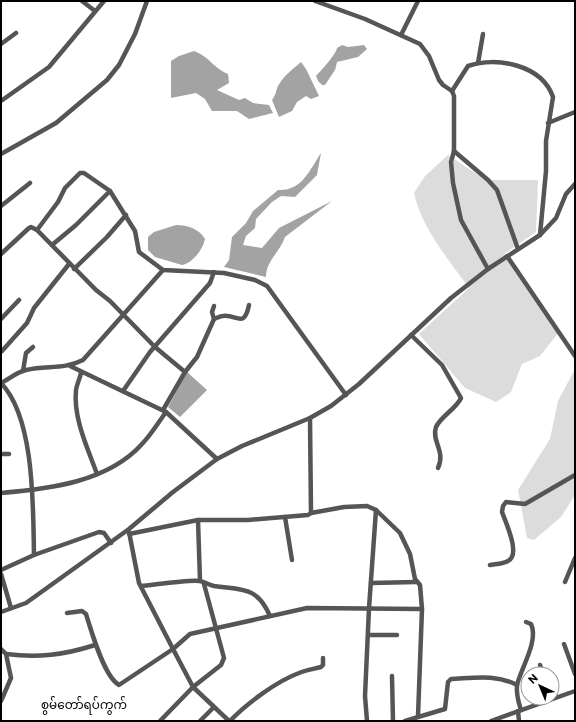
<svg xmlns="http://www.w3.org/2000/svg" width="576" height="722" font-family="Commissioner,'Noto Sans Myanmar',sans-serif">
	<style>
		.green { fill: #dcdcdc }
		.water { fill: #a3a3a3 }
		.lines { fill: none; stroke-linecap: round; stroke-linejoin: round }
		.minor { stroke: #555; stroke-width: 4.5 }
		.labels { text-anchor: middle; stroke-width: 4; stroke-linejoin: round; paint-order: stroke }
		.quarter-label { font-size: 12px; fill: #000; stroke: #fff }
	</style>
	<rect width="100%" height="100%" fill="#fff"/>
	<g class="green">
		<path d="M 448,155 L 486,180 L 538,180 L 536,232 L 504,254 L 559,332 L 540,356 L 522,364 L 511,392 L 496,402 L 465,388 L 419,334 L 469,288 C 447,257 422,229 414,193 L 425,176 Z"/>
		<path d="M 575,369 L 575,495 L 561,517 L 534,540 L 527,538 L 518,490 L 550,439 L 558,401 Z"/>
	</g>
	<g class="water">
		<path d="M 342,45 L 348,47 L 364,45 L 367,49 L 358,57 L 337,62 L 335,70 L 325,85 L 322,85 L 318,81 L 316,76 C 320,72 337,53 337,48 Z"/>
		<path d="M 194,51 C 210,57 212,67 228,74 L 229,83 L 217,90 L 239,100 L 245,98 L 253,103 L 269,105 L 273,113 L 249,119 L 237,111 L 212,111 L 205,99 L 196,93 L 171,98 L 171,61 L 179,56 Z"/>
		<path d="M 301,62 L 306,69 L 319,96 L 311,99 L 306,96 L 297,102 L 292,111 L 279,117 L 272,100 C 276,95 276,90 278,86 C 284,75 292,70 301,62 Z"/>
		<path d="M 321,153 L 317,175 L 295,197 L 281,196 L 272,202 L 256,219 L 255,228 L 246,236 L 243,245 L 262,248 L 279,228 L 332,201 L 285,237 C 280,252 266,261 266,277 L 224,267 L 229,260 L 232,237 L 246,223 L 253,211 L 278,190 C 302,191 309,171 321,153 Z"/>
		<path d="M 176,225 C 188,225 199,229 205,239 C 203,249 193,263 182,265 L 155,257 L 148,250 L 148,237 L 154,232 Z"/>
		<path d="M 187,372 L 207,390 L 180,417 L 168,407 Z"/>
	</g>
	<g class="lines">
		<g class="minor">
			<path d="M 82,1 L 95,11"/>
			<path d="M 315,1 L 365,19 L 420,44 L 429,56 L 439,80 L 443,85 L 452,91 L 454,96 L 454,151 L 451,162 L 453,183 L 461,220 L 488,269"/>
			<path d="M 401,35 L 418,1"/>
			<path d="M 1,44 L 16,33"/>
			<path d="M 478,63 L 483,34"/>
			<path d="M 452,91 L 468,66 C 497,56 542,65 553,97 L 546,141 L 546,171 L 540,235"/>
			<path d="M 1,101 L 49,67 L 104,1"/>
			<path d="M 548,123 L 575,112"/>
			<path d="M 454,151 L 488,180 L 497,190 L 518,249"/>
			<path d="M 1,154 L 56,123 L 107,80 L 119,65 L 135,34 L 147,1"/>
			<path d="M 1,206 L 30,183"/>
			<path d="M 37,230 L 58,202 L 65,188 L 80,173 L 84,173 L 110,191 L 135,231 L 139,252 L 163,270 L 224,273 L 255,280 L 267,286 L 346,395"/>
			<path d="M 52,245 L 76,225 L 110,191"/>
			<path d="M 1,254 L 29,228 L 31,227 L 37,230 L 96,290 L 110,301 L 155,347 L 185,372"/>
			<path d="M 507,256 L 575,356"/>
			<path d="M 74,269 L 107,237 L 126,215"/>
			<path d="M 1,319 L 19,300"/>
			<path d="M 214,319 L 212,312 L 214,306"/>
			<path d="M 411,335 L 442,365 L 461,398 C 456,409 441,416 436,427 C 431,441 446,451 438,468"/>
			<path d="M 2,351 L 27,323 L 34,308 L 69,264"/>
			<path d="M 70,366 L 166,412 L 217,459"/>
			<path d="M 23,371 L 26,353 L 33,347"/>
			<path d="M 81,373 C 80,378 77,384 76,390 C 73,418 88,449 97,474"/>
			<path d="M 123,391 L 150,352 L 210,283 L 214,272"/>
			<path d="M 163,410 L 185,372 L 197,357 L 214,319 C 217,318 220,316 223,316 C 237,314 244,329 249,305"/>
			<path d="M 1,454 L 9,454"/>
			<path d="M 1,493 C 49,489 108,482 142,444 C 151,435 158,423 166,412"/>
			<path d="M 311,513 L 344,507 L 367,506 L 376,510 L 400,533 L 410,554 L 415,579 L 420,585 L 422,609 L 418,716"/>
			<path d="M 285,517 L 292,560"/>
			<path d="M 198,520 L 200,581"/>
			<path d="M 129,532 L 139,583 L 173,649 L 193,687 L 229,721"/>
			<path d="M 129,534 L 198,520 L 248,520 L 308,515 L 311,513 L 310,418"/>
			<path d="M 34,555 C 33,509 35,418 1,383 C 9,379 17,372 26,370 C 47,365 63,370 83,360 L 163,270"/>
			<path d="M 490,565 C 495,564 503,564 508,561 C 521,555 506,523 502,512 L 503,506 L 506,502 L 525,504 L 575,475"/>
			<path d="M 1,570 L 34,555 L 99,532 L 104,533 L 111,543"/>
			<path d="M 1,574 L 11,608"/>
			<path d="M 565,582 L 575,558"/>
			<path d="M 371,583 L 416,582"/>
			<path d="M 141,586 C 153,585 190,579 200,581 C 205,582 209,585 214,586 C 242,590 257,586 270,616"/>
			<path d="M 1,612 L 26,603 L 129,529 L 173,492 L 217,459 L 242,446 L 310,418 L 331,406 L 359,384 L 451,298 L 488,269 L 540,235 L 556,218 L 566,194 L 575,184"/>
			<path d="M 67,613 L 82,611 L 86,614 C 91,630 104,677 119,685 L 173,649 L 190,634 L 307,608 L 422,609"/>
			<path d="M 369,635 L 397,635"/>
			<path d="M 564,644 L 575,674"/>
			<path d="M 1,649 L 6,654 L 11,678 L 1,701"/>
			<path d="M 6,654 C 38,658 64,655 95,645"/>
			<path d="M 540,665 L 543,674"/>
			<path d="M 392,676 L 393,721"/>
			<path d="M 521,710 C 518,701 516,694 517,685 C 521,668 539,641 531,624 L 526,622"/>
			<path d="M 518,711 L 519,721"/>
			<path d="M 160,721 L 193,687 L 221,665 L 224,658 L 204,584"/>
			<path d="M 200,721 L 214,707"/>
			<path d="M 230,721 C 246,704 277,681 299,673 C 306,670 314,669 321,667 L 323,665 L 323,658"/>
			<path d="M 367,721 L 365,696 L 369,608 L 376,510"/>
			<path d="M 405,721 L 445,709 L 448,682 L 451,679 C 474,678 496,674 517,685"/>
			<path d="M 491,721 L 575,691"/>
		</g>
	</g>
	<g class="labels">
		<g class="quarter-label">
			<text x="84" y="709">စွမ်တော်ရပ်ကွက်</text>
		</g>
	</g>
	<rect width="576" height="722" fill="none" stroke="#000000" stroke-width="4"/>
	<g transform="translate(540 686) rotate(316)"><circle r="19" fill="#ffffff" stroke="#999999"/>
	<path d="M0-3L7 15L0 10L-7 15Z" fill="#000000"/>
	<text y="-6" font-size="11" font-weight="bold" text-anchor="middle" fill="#000000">N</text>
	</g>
</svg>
